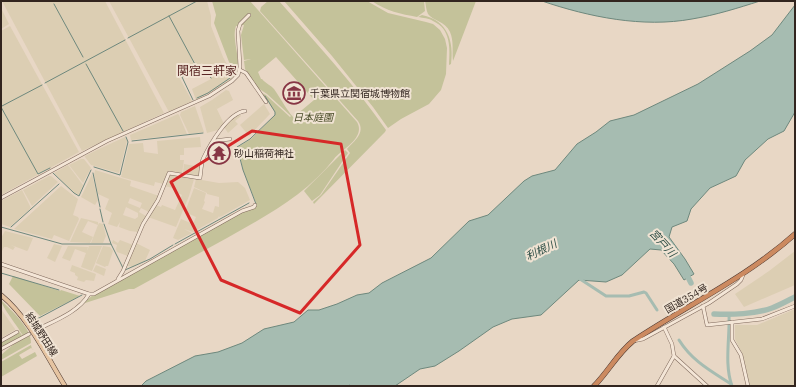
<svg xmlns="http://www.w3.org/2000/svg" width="796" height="387" font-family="'IBM Plex Serif','Noto Sans JP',serif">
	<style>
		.farmland { fill: #dcceb3; fill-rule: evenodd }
		.green { fill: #c4c29a; fill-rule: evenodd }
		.water { fill: #a6bcb1; stroke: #6e887d }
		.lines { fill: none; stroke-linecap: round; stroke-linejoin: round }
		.stream { stroke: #6e887d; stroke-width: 1 }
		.canal { stroke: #a6bcb1; stroke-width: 3 }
		.river { stroke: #a6bcb1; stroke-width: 5.5 }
		.minor-casing { stroke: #806a5d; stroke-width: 4 }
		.major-casing { stroke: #4e3931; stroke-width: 5 }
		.highway-casing { stroke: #4e3931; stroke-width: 5.5 }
		.minor { stroke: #f4e6d7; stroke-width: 3 }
		.major { stroke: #e6c4a1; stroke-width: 4 }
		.highway { stroke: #cc8a60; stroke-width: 4.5 }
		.marked { fill: none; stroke: #d62828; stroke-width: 3; stroke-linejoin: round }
		.labels { text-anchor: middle; stroke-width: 4; stroke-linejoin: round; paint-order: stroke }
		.poi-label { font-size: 10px; fill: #32251f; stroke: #f0e3d3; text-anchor: start }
		.park-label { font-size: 10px; font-style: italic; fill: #494c28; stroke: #f0e3d3 }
		.street-label { font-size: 10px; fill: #32251f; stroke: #f0e3d3 }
		.water-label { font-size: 11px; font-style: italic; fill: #305048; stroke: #f0e3d3 }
		.quarter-label { font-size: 12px; fill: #592624; stroke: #f0e3d3 }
	</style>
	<rect width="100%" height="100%" fill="#e8d7c5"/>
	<g class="farmland">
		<path d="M 2,1 L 105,1 L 164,113 L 82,151 Z"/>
		<path d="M 109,1 L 207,1 L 211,16 L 211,26 L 223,57 L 234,77 L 216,89 L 196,100 L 192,89 L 211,79 L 202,63 L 179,77 L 192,101 L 169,112 Z"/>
		<path d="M 1,8 L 9,24 L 1,29 Z"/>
		<path d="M 10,26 L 79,152 L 1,195 L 1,31 Z"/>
		<path d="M 226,90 L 229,91 L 233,100 L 217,109 L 214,103 L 224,124 L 218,130 L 207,133 L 200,107 L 212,100 Z"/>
		<path d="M 264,104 L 270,114 L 249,136 L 240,125 Z"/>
		<path d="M 195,106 L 204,132 L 189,134 L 180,115 L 181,112 Z"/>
		<path d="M 239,113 L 241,116 L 235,121 L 238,124 L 228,133 L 224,127 Z"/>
		<path d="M 178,114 L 179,115 L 187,134 L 131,140 L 130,135 Z"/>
		<path d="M 125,137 L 127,141 L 119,173 L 91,165 L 85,157 L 85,156 L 101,148 Z"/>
		<path d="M 200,137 L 201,147 L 184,148 L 184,155 L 180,155 L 180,160 L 184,160 L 182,173 L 169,171 L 164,184 L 155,182 L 154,186 L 121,177 L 129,144 L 143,143 L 144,152 L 158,154 L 157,141 Z"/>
		<path d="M 81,159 L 84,159 L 91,168 L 83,183 L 69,165 Z"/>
		<path d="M 184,164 L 200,167 L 198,177 L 183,173 Z"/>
		<path d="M 68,165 L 83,185 L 79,195 L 74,193 L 54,173 Z"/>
		<path d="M 95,170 L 131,181 L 130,186 L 159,196 L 149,212 L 141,208 L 139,212 L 146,216 L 138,232 L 130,231 L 119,227 L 120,222 L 117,227 L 108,224 L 112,213 L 105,209 L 109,199 L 98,194 L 94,175 ZM 130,198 L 142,203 L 140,208 L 128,203 ZM 126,207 L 138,213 L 138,217 L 135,219 L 123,215 Z"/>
		<path d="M 92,174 L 98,200 L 95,205 L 81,197 Z"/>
		<path d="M 171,174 L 194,179 L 189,196 L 176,227 L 148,217 L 156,205 L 161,207 L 162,205 L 175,210 L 182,195 L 176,192 L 176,189 L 165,186 Z"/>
		<path d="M 49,176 L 51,176 L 58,182 L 32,206 L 23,190 Z"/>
		<path d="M 196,179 L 219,183 L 238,182 L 245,188 L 250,200 L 222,216 L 219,217 L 219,216 L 218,218 L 193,232 L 184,229 L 192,233 L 178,240 L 173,238 L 181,219 L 193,224 L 196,217 L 185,212 L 194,188 L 206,193 L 204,201 L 205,202 L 202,209 L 213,213 L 215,206 L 219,207 L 219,197 L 207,194 L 207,193 L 194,187 Z"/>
		<path d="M 61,186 L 78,199 L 73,215 L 78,217 L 79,219 L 69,241 L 54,235 L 52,239 L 14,229 Z"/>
		<path d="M 22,190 L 31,208 L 10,227 L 1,224 L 1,201 Z"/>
		<path d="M 81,218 L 98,222 L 98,225 L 99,223 L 103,224 L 106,236 L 103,243 L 91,243 L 98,225 L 88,221 L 82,232 L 93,237 L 90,243 L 70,242 Z"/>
		<path d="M 5,231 L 33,238 L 28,250 L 27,251 L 11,245 L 15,247 L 13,250 L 7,247 L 4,247 L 1,253 L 1,238 Z"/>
		<path d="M 113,240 L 118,243 L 120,240 L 133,245 L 128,256 L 117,252 L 116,249 L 117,245 L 112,243 Z"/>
		<path d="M 136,243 L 150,250 L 145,261 L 132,267 L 126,265 Z"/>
		<path d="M 54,244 L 62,246 L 55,262 L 47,258 Z"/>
		<path d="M 68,246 L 88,247 L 87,251 L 89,246 L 102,246 L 92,271 L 81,267 L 86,253 L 75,249 L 70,261 L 62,258 Z"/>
		<path d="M 103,246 L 110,247 L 113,251 L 108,266 L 106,266 L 105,267 L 96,263 Z"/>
		<path d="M 795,251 L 795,285 L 744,307 L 735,294 L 769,271 Z"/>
		<path d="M 72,265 L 96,274 L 94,281 L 86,280 L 84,282 L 77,280 L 78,277 L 75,275 L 75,273 L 70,271 Z"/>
		<path d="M 96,265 L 106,269 L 104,276 L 93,271 Z"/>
		<path d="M 1,309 L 15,329 L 15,330 L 1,338 Z"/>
		<path d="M 795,309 L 795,386 L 750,386 L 742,353 L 735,339 L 735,325 L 757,325 Z"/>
	</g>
	<g class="green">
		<path d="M 212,1 L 250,1 L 357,122 C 366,138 342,149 334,159 C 307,194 266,216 227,238 C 196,255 165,272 134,289 L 129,289 L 82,304 L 93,295 L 241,212 L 253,209 L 256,203 L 243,170 L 238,147 L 251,139 L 275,115 L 275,112 L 262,93 L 266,95 L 290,117 L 291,116 L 267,94 L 258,88 L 245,69 L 244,61 L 251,59 L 244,60 L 241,35 L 244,25 L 236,26 C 231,41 242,58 236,72 L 229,62 L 214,23 L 216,15 ZM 276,57 L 314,100 L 296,115 L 299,119 L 297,121 C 287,112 282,100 274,89 C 271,85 266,84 262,79 L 261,79 L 258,72 Z"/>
		<path d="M 268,1 L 279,1 C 316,43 354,84 386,130 L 385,132 L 314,204 L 313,202 L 321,195 L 350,153 L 347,149 C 354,141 366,133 358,121 L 260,11 L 261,7 Z"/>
		<path d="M 284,1 L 367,1 L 388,13 L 426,22 L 433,24 L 440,30 L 445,39 L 447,48 L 446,74 L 441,90 L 429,104 L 401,119 L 388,128 L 373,107 L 332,56 Z"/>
		<path d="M 372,1 L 424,1 L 425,11 L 417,17 C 401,14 386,11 372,1 Z"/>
		<path d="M 425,1 L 476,1 L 453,61 C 452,51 454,41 450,32 C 445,21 433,21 428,14 C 426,10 426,5 425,1 Z"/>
		<path d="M 422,15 C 448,20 454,42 451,64 L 449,65 C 450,48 451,29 433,21 C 429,18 423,18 418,17 Z"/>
		<path d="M 345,150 L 348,153 L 320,195 L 312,201 L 304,191 Z"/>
		<path d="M 13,276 L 60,291 L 61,290 L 80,296 L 40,316 L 9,284 Z"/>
		<path d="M 1,300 C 11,310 32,329 31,343 L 1,360 L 1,355 L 15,343 L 29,336 L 28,333 L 23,336 C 19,328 1,306 1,300 Z"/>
		<path d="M 19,331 L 23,337 L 1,348 L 1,342 Z"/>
		<path d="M 31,345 L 32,349 L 34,350 L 31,348 L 19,355 L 22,359 L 35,352 L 37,356 L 1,377 L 1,362 Z"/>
	</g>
	<g class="water">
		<path d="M 542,1 L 760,1 C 738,8 716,15 692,19 C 643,28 589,17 542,1 Z"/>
		<path d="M 795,5 L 795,112 L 784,131 L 768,139 L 745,160 L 736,176 L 710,188 L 691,209 L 687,221 L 672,227 L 669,237 L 685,259 L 694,274 L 684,280 L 674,264 L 661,250 L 650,249 L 622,275 L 606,282 L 579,280 L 541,315 L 512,319 L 493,327 L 459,351 L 435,366 L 420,369 L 395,386 L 351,386 L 350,385 L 348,386 L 141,386 L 146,381 L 195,356 L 218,352 L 242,343 L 264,329 L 294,322 L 308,310 L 319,310 L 337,304 L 357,295 L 369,293 L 382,283 L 431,258 L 469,221 L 488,215 L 524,181 L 532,176 L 555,170 L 577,144 L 596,132 L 610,121 L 634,115 L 698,84 L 750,51 L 772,35 Z"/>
	</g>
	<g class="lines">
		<g class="stream">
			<path d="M 54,4 L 83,57"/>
			<path d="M 169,16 L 197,68 L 182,77 L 193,100"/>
			<path d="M 128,38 L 197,1"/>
			<path d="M 86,64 L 123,131"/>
			<path d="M 197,68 L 202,65 L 211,78"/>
			<path d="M 45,83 L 125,40"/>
			<path d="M 197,98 L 208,93 L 233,76"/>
			<path d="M 2,106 L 42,85"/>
			<path d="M 1,107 L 38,174 L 50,168"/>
			<path d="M 132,141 L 203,133"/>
			<path d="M 94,167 L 120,175 L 128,142 L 126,137"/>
			<path d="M 53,173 L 74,193 L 79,196 L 91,170"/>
			<path d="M 93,173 L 100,207"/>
			<path d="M 256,204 L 243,170 L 237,147 L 250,139 L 275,115 L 275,112 L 265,96"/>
			<path d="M 100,209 L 103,222"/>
			<path d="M 104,224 L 111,244"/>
			<path d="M 1,227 L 62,244 L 111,244 L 123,268"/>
			<path d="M 11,227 L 59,184"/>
			<path d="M 175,244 L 249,203"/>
			<path d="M 125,270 L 150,259 L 173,245"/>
			<path d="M 1,273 L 59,290"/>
			<path d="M 37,319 L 82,295"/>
		</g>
		<g class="canal">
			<path d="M 580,279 L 606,296 L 629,296 L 644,292 L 646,293 L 657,310"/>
			<path d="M 729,315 C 730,338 724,364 732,386"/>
			<path d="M 679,340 C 692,361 711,371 731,384"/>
		</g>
		<g class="river">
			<path d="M 685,271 L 691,283"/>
			<path d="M 714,314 C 731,315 756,314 772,308 C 780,305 787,301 795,297"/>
		</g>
		<g class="minor-casing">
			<g id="minor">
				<path d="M 240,70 L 246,73 L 266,102"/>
				<path d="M 214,141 L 230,139"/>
				<path d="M 1,198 L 107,141 L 209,96 L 232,81 L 238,75 L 240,67 L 238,31 L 240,24 L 249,15"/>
				<path d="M 1,264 L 89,294 L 94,294 L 242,211 L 254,207 L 255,205"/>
				<path d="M 118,279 L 123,271 L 143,224 L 158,200 L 169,173 L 200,178 C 201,172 201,165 203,159 C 210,144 228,113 245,111"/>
				<path d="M 703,306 L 707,325 L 762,319 L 795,306"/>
				<path d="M 732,322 L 732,340 L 741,355 L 748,386"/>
				<path d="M 664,327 L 672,344 L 674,356"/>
				<path d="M 36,330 C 54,321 79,312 89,294"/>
				<path d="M 1,341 L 17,332"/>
				<path d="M 633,341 L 643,339 L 709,303 L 737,284 L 741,280 L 743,275"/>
				<path d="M 1,349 L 29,334"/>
				<path d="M 657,386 L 674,356 L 707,386"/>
			</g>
		</g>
		<g class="major-casing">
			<path id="major" d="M 1,295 C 29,318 46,355 65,386"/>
		</g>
		<g class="highway-casing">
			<path id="highway" d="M 594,386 C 608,372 617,354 633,341 C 687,305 746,278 795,234"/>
		</g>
		<use href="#minor" class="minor"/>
		<use href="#major" class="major"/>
		<use href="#highway" class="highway"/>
	</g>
	<path class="marked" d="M 252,131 L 341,144 L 360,245 L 300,313 L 221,280 L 171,182 Z"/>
	<defs>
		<g id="museum-ring" transform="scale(1.15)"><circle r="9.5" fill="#f0e3d3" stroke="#873544" stroke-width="1.5"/><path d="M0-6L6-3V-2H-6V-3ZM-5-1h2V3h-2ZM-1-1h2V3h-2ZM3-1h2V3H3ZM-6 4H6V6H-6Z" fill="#873544"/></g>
		<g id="temple-ring" transform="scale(1.15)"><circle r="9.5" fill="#f0e3d3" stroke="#873544" stroke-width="1.5"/><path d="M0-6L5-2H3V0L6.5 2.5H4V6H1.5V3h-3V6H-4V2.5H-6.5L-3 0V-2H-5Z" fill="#873544"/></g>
	</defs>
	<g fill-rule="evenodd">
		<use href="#museum-ring" x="294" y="93"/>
		<use href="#temple-ring" x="219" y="153"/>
	</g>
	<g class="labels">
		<g class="poi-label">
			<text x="310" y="97">千葉県立関宿城博物館</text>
			<text x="234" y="157">砂山稲荷神社</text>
		</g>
		<g class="park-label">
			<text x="313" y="121">日本庭園</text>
		</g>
		<g class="street-label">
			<text transform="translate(686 298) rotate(-30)" y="4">国道354号</text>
			<text transform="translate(42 334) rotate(57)" y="4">結城野田線</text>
		</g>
		<g class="water-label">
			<text transform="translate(663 243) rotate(48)" y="4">宮戸川</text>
			<text transform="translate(541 250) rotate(-26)" y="4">利根川</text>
		</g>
		<g class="quarter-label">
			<text x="207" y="75">関宿三軒家</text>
		</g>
	</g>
	<rect width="796" height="387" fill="none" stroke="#32251f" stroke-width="4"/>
</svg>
